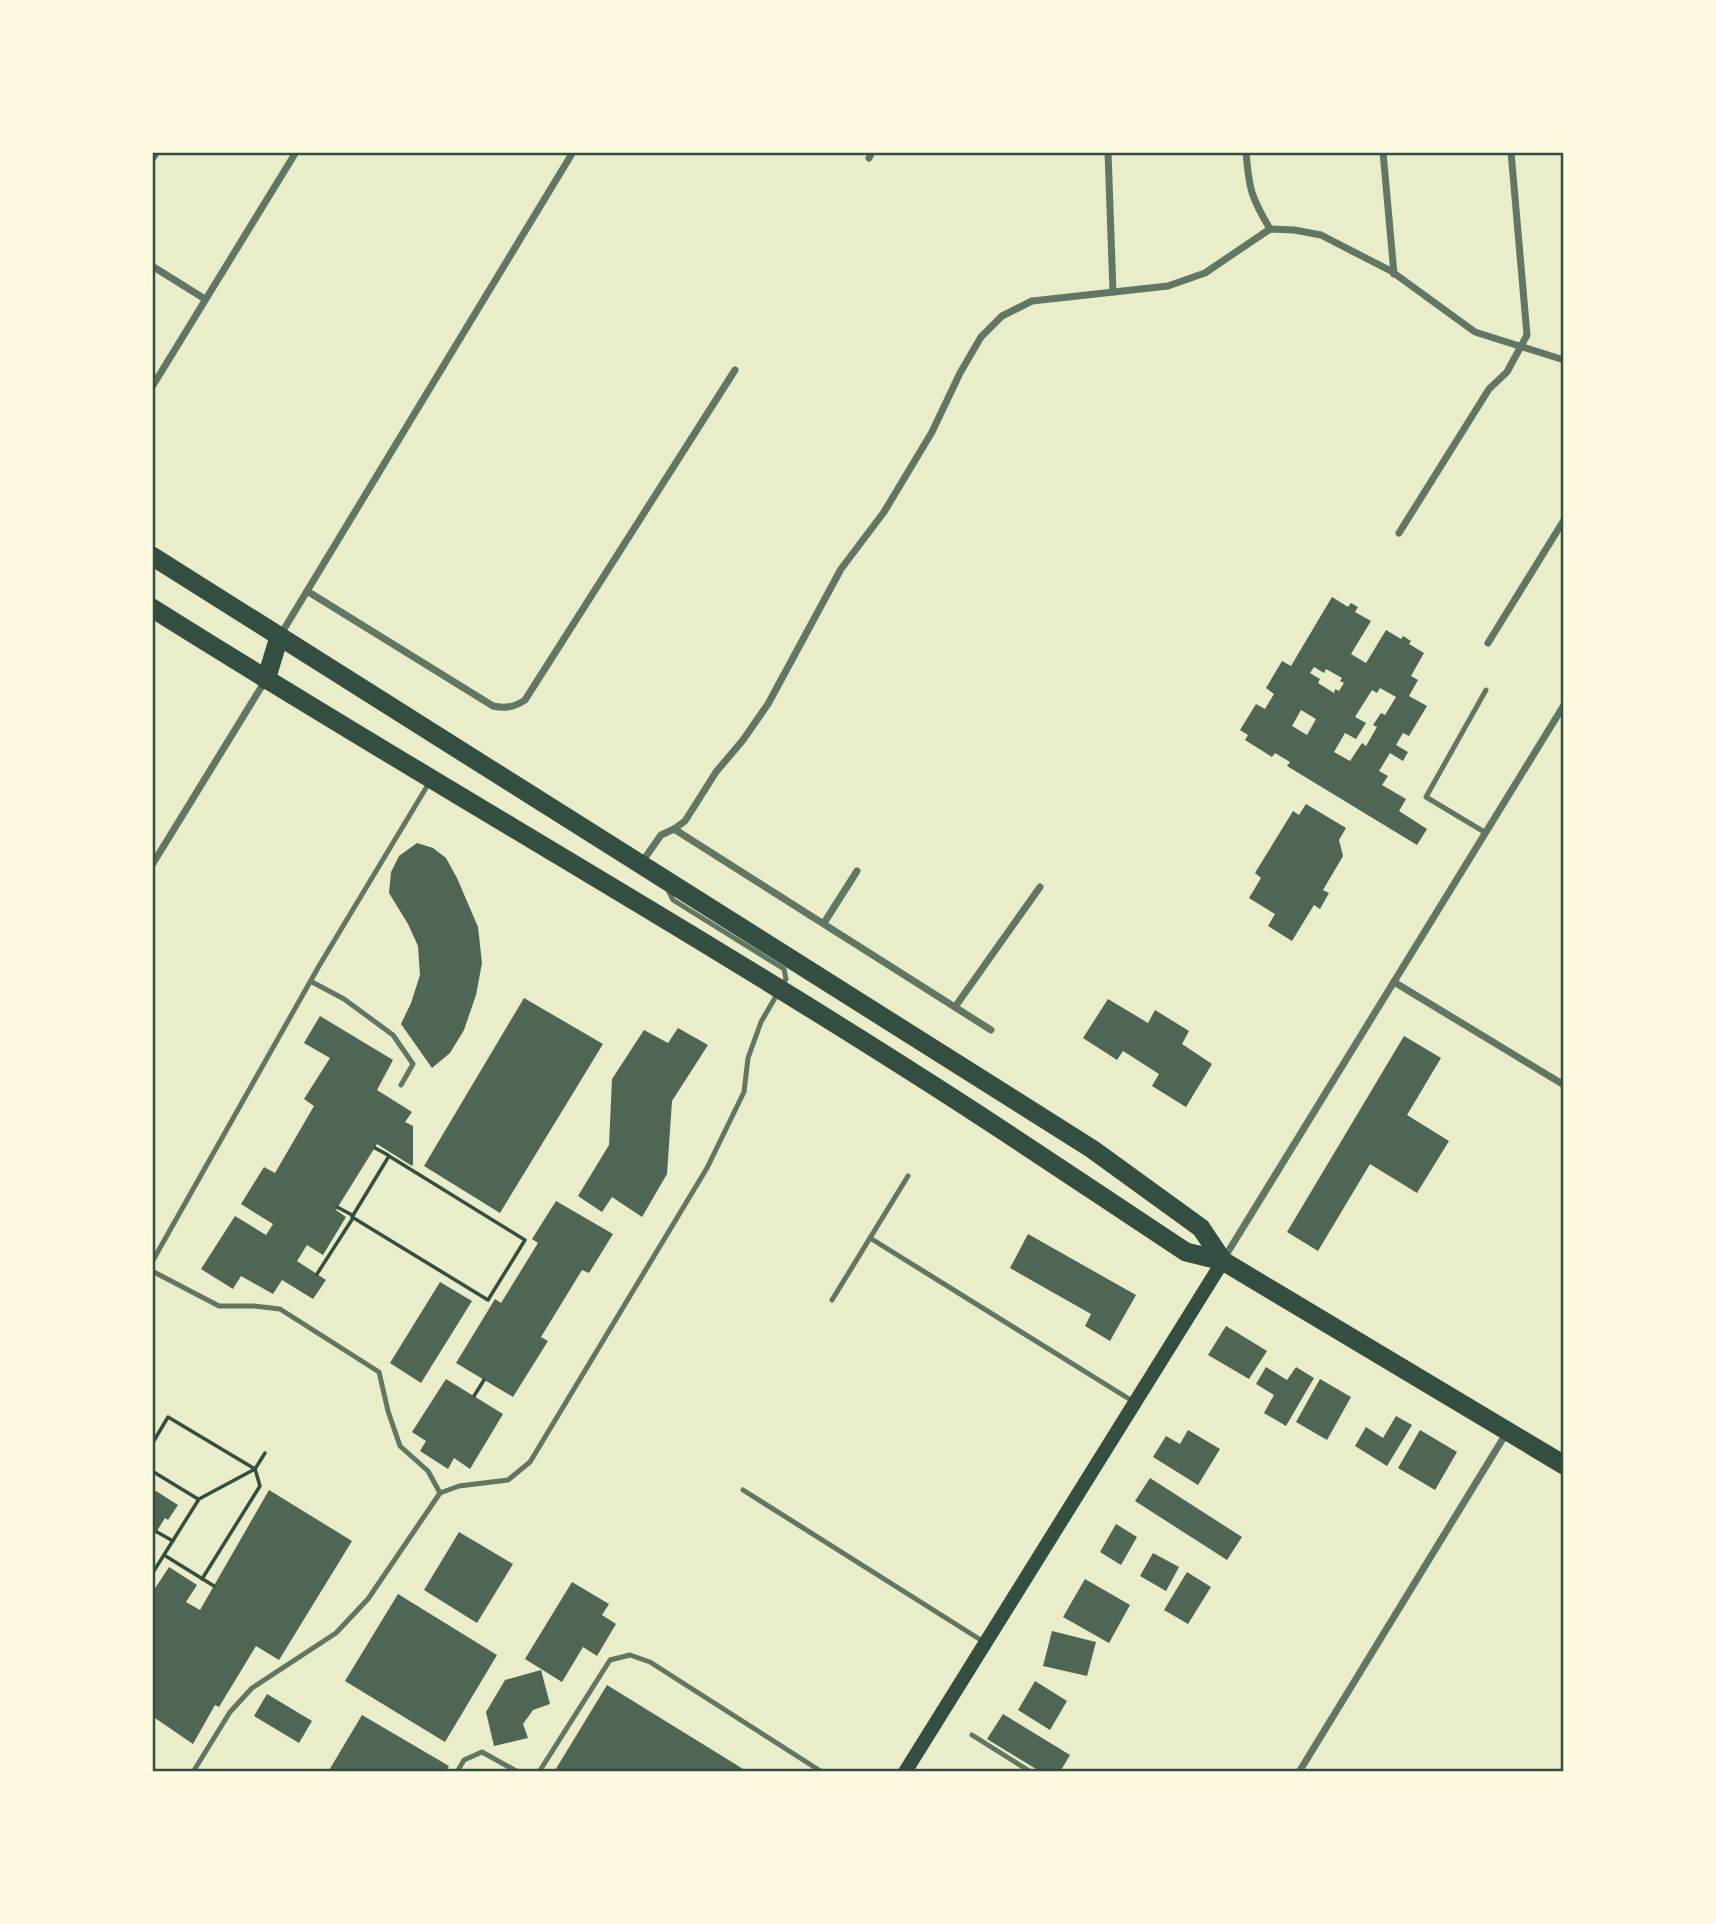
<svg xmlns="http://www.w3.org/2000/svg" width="1716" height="1924" font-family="Manrope,sans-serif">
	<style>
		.building { fill: #4f6655; fill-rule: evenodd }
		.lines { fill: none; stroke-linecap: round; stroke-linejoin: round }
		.path { stroke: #344e41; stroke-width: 3.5 }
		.service { stroke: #617663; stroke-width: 5 }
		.minor { stroke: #617663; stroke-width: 7 }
		.secondary { stroke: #344e41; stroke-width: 14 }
		.trunk { stroke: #344e41; stroke-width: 19 }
		.neatline { fill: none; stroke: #344e41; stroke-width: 2.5 }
	</style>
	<rect width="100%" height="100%" fill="#e9edc9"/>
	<g class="building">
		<path d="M 1332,597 L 1348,607 L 1351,603 L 1358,607 L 1355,612 L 1371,621 L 1351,654 L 1366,663 L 1386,630 L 1401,639 L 1403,636 L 1411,641 L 1409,644 L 1424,653 L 1411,676 L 1418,680 L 1409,696 L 1427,706 L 1409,736 L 1403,733 L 1396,745 L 1408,752 L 1403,761 L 1390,753 L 1379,771 L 1388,776 L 1382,785 L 1406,799 L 1399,811 L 1427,829 L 1417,845 L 1287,766 L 1290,762 L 1275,753 L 1272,757 L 1245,740 L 1248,735 L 1240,730 L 1256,704 L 1265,709 L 1274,694 L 1266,688 L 1282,661 L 1291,666 ZM 1314,667 L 1324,673 L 1326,669 L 1342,678 L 1340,681 L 1344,683 L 1339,691 L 1335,689 L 1334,693 L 1318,683 L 1320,679 L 1310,673 ZM 1380,688 L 1396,697 L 1385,715 L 1381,713 L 1373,725 L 1377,727 L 1366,746 L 1362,743 L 1350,761 L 1334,752 L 1345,733 L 1356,739 L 1366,723 L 1355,717 L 1372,690 L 1377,693 ZM 1301,710 L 1316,719 L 1307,735 L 1292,726 Z"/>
		<path d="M 1306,804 L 1346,828 L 1339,840 L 1343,856 L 1323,890 L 1329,893 L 1320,909 L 1314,905 L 1292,941 L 1268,926 L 1275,914 L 1249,898 L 1261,878 L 1255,873 L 1293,811 L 1299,815 Z"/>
		<path d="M 417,843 L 433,848 L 446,858 L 457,878 L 478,927 L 482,963 L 476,995 L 464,1030 L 450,1053 L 432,1068 L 401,1024 L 411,1003 L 420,975 L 418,946 L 408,924 L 389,893 L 391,872 L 399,856 Z"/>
		<path d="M 524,998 L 603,1044 L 500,1213 L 424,1166 Z"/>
		<path d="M 1108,999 L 1148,1023 L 1155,1010 L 1189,1031 L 1182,1044 L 1212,1064 L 1186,1107 L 1152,1086 L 1159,1074 L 1123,1051 L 1117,1060 L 1083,1038 Z"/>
		<path d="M 320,1016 L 393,1060 L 377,1090 L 412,1112 L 405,1122 L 413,1126 L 413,1164 L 412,1166 L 377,1144 L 336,1210 L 346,1217 L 323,1255 L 307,1245 L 297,1261 L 326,1280 L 313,1299 L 282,1280 L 273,1294 L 241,1276 L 233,1289 L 201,1269 L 235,1216 L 266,1235 L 273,1224 L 241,1204 L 264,1167 L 275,1173 L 314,1106 L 304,1099 L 330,1058 L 304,1043 Z"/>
		<path d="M 678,1028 L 708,1045 L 672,1101 L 667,1174 L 642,1217 L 612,1197 L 602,1212 L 578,1196 L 609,1145 L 612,1079 L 644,1030 L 668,1043 Z"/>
		<path d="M 1404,1036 L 1441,1058 L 1407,1115 L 1449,1141 L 1417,1193 L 1370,1164 L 1318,1251 L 1287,1232 Z"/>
		<path d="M 556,1201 L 613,1234 L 589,1273 L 582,1270 L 541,1337 L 548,1341 L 513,1397 L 456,1363 L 495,1299 L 501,1303 L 538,1243 L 532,1239 Z"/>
		<path d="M 1028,1234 L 1136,1295 L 1110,1341 L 1085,1326 L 1091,1314 L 1010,1268 Z"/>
		<path d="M 440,1282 L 472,1301 L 421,1383 L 390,1363 Z"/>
		<path d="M 1226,1326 L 1267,1351 L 1249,1379 L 1208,1355 Z"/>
		<path d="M 1266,1367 L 1287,1380 L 1296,1367 L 1314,1378 L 1286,1426 L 1264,1413 L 1274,1395 L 1256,1384 Z"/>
		<path d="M 446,1379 L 503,1414 L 470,1469 L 454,1458 L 448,1469 L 420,1451 L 426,1441 L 412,1432 Z"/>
		<path d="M 1320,1379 L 1351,1397 L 1327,1440 L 1296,1422 Z"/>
		<path d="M 1396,1416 L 1412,1425 L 1387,1466 L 1355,1446 L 1366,1427 L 1383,1438 Z"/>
		<path d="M 1188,1430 L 1220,1449 L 1198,1485 L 1153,1457 L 1166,1436 L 1180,1444 Z"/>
		<path d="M 1420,1430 L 1457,1452 L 1435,1490 L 1398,1468 Z"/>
		<path d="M 1150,1478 L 1242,1537 L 1227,1560 L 1135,1501 Z"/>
		<path d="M 269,1490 L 352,1541 L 279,1660 L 256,1646 L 219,1707 L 215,1705 L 193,1744 L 152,1716 L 152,1593 L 169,1567 L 197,1585 L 186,1602 L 200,1610 Z"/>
		<path d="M 156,1491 L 178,1505 L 168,1520 L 165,1518 L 152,1539 L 152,1493 Z"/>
		<path d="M 1116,1524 L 1137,1537 L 1121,1565 L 1100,1552 Z"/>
		<path d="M 459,1532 L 513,1564 L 477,1623 L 424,1590 Z"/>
		<path d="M 1153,1553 L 1179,1567 L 1166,1591 L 1140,1576 Z"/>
		<path d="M 1187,1572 L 1211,1587 L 1188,1624 L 1164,1610 Z"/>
		<path d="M 1085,1579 L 1130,1605 L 1109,1643 L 1063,1617 Z"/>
		<path d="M 572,1582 L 609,1604 L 602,1615 L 616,1624 L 597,1656 L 583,1647 L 562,1682 L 525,1659 Z"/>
		<path d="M 398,1594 L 497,1655 L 445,1742 L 345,1681 Z"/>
		<path d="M 1052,1631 L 1096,1642 L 1087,1676 L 1043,1666 Z"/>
		<path d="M 541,1670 L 550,1704 L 533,1710 L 523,1724 L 528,1738 L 494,1746 L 486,1712 L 505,1680 Z"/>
		<path d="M 1035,1681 L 1067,1701 L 1050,1730 L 1018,1710 Z"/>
		<path d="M 607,1685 L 748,1772 L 554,1772 Z"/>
		<path d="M 267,1694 L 312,1721 L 299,1743 L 254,1716 Z"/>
		<path d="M 1003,1714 L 1070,1755 L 1060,1772 L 1041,1772 L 987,1739 Z"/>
		<path d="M 362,1715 L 449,1766 L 446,1772 L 328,1772 Z"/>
	</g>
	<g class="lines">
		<g class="path">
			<path d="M 375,1148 L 388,1155"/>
			<path d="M 389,1156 L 525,1240 L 488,1300 L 352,1217 Z"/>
			<path d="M 337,1207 L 352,1215"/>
			<path d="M 317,1274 L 353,1218"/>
			<path d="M 474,1396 L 484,1380"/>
			<path d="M 152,1444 L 168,1417 L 255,1469 L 260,1486 L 202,1579"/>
			<path d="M 152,1471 L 198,1499"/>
			<path d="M 157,1532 L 173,1541"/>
			<path d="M 164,1555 L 214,1586"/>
			<path d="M 152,1574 L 199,1499 L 255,1469 L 265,1453"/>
		</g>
		<g class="service">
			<path d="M 152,161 L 158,152"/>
			<path d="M 1486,833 L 1426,797 L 1486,690"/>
			<path d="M 312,982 L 344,999 L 393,1035 L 413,1064 L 401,1085"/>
			<path d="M 870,1238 L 1134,1402"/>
			<path d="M 152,1262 L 319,966 L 429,783"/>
			<path d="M 152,1271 L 219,1306 L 254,1306 L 280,1309 L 379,1372 L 388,1411 L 400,1446 L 428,1471 L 440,1493"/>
			<path d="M 832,1300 L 908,1176"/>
			<path d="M 743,1490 L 984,1642"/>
			<path d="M 972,1735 L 1031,1772"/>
			<path d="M 193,1772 L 230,1712 L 252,1688 L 336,1633 L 368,1599 L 440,1493 L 459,1486 L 508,1480 L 530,1462 L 707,1168 L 744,1092 L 748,1058 L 761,1022 L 786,979 L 784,969 L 673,900 L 668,890"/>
			<path d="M 457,1772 L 464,1760 L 482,1752 L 518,1772"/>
			<path d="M 539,1772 L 610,1660 L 630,1655 L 650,1662 L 822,1772"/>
		</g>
		<g class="minor">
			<path d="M 1108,152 L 1113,292"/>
			<path d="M 1246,152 C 1249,189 1251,197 1270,229"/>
			<path d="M 1383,152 L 1394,274"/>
			<path d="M 869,158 L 872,152"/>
			<path d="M 152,266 L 205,299"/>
			<path d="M 152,387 L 296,152"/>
			<path d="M 1399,533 L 1489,389 L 1507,372 L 1527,335 L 1511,152"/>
			<path d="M 307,591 L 493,706 C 505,709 515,707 525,700 L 735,370"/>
			<path d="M 281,634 L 573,152"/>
			<path d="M 1488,643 L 1564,520"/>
			<path d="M 674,829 L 991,1030"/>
			<path d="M 642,862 L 661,835 L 674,829 L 685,821 L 716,772 L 743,740 L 768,704 L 841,569 L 884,512 L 932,432 L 960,373 L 981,337 L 1002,316 L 1032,301 L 1168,286 L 1205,273 L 1270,229 L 1294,230 L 1321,235 L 1391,271 L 1475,332 L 1564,360"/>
			<path d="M 152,865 L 265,681"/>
			<path d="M 824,923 L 857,871"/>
			<path d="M 1394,982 L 1564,1085"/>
			<path d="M 955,1007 L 1040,887"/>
			<path d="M 1223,1260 L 1564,705"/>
			<path d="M 1299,1772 L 1507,1432"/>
		</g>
		<path class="secondary" d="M 905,1772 L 1223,1261"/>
		<g class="trunk">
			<path d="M 152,556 L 1092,1149 L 1201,1228 L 1223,1261"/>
			<path d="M 152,608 C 406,768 668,916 920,1077 C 1010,1134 1098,1194 1186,1252 L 1223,1261 L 1564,1465"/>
			<path d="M 266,680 L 279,637"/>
		</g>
	</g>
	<rect width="1716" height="1924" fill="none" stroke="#fefae0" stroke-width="308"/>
	<rect x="154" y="154" width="1408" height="1616" class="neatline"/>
</svg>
